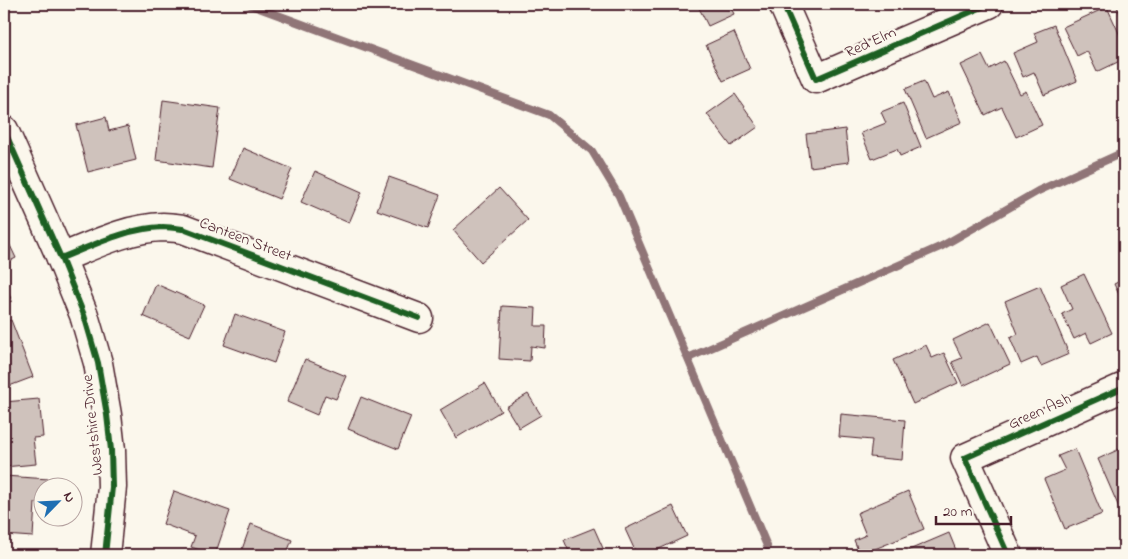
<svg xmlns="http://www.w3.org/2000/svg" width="1128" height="559" font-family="'Indie Flower',sans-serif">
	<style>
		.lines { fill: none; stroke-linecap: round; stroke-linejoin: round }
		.stream { stroke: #907477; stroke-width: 8 }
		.building { fill: #cfc2bc; stroke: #4a1f2b }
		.minor-casing { stroke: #4a1f2b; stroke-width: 31 }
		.minor { stroke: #fbf7ec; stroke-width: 28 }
		.cycleway-casing { stroke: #fbf7ec; stroke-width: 9 }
		.cycleway { stroke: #1b5e20; stroke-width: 6 }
		.labels { text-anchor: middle; stroke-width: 4.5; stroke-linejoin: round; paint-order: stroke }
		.street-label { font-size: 16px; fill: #4a1f2b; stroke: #fbf7ec }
	</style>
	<rect width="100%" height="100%" fill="#fbf7ec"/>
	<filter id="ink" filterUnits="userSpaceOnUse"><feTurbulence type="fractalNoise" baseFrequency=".02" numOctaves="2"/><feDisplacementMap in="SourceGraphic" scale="10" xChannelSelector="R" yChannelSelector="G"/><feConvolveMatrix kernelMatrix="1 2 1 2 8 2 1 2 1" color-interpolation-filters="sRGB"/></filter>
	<g filter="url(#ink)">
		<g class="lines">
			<g class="stream">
				<path d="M 248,4 L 549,115 L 592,151 L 619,196 L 767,546"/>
				<path d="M 688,358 L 942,246 L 1038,191 L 1124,152"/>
			</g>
		</g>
		<g class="building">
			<path d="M 697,4 L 729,4 L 734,14 L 708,26 Z"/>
			<path d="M 1124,4 L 1124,23 L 1117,7 Z"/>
			<path d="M 1107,7 L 1124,44 L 1124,59 L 1097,72 L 1087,51 L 1077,56 L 1063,27 Z"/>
			<path d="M 1054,25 L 1077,81 L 1044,95 L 1034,72 L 1023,77 L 1013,53 L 1038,42 L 1034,33 Z"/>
			<path d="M 734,32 L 750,69 L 723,81 L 706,45 Z"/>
			<path d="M 982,55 L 989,69 L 1004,61 L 1020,94 L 1026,91 L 1042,125 L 1016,137 L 1002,107 L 985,115 L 961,65 Z"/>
			<path d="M 924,81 L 932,99 L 949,92 L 962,122 L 926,138 L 905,89 Z"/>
			<path d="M 735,94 L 758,127 L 731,146 L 707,114 Z"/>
			<path d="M 163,100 L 220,108 L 212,168 L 156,160 Z"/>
			<path d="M 903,103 L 921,147 L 900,156 L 897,149 L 872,159 L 861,133 L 886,123 L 881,112 Z"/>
			<path d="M 106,117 L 109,131 L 128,126 L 136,160 L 88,172 L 76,125 Z"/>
			<path d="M 845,129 L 849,162 L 810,167 L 806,134 Z"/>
			<path d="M 243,148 L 292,169 L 279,199 L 230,179 Z"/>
			<path d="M 315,171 L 362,192 L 349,223 L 301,202 Z"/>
			<path d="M 389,177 L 440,195 L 428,228 L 377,210 Z"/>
			<path d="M 499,188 L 528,220 L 481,262 L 453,230 Z"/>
			<path d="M 6,237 L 16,258 L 4,264 L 4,238 Z"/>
			<path d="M 1084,274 L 1112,333 L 1091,343 L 1086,333 L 1074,339 L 1062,314 L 1072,309 L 1061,285 Z"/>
			<path d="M 1124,279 L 1124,305 L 1114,284 Z"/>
			<path d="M 4,283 L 12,301 L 4,304 Z"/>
			<path d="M 156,284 L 204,305 L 190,336 L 143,316 Z"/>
			<path d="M 1040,286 L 1069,354 L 1041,366 L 1037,357 L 1021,364 L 1010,338 L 1018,334 L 1005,301 Z"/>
			<path d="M 502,306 L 536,308 L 535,326 L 546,326 L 545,348 L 531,346 L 530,361 L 499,359 Z"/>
			<path d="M 235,314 L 285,332 L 274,363 L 224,345 Z"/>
			<path d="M 11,320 L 33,377 L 4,388 L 4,323 Z"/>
			<path d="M 990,322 L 1010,364 L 963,386 L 952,362 L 962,358 L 953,340 Z"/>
			<path d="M 926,345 L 932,358 L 944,353 L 958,383 L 913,404 L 893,360 Z"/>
			<path d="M 305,359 L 346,376 L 336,399 L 325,395 L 317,415 L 287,402 Z"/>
			<path d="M 485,383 L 501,411 L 456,438 L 440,410 Z"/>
			<path d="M 528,394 L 541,415 L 519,428 L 506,407 Z"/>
			<path d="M 361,397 L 411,417 L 398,449 L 348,429 Z"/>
			<path d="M 39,399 L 43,437 L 33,438 L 36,464 L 4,467 L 4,402 Z"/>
			<path d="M 841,414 L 905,420 L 902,460 L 870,457 L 872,440 L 839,437 Z"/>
			<path d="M 1124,447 L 1124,519 L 1098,459 Z"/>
			<path d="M 1075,449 L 1102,514 L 1065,529 L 1044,479 L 1065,470 L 1058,456 Z"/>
			<path d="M 4,476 L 49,479 L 49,486 L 42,486 L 42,503 L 35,503 L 33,537 L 4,535 Z"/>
			<path d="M 174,491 L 230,511 L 215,555 L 191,547 L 195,536 L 163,524 Z"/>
			<path d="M 908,491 L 924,529 L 860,555 L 854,540 L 866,535 L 857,513 Z"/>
			<path d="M 673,506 L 687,536 L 646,555 L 637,555 L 625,529 Z"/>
			<path d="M 251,524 L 292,540 L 286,555 L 240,555 Z"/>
			<path d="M 594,528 L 606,555 L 567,555 L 570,554 L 564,540 Z"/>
			<path d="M 949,533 L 958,555 L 903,555 L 902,553 Z"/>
		</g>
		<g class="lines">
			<g class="minor-casing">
				<g id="minor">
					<path d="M 783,4 L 816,79 L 989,4"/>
					<path d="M 4,130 L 61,258 L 84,315 L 98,363 L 107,415 L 111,450 L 112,487 L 105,555"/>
					<path d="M 61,258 C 94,245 127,228 163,227 C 170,227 176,228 183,229 L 419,318"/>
					<path d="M 1008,555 L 965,458 L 1124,387"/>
				</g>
			</g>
			<use href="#minor" class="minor"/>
			<g class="cycleway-casing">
				<g id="cycleway">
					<path d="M 783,4 L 816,79 L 989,4"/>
					<path d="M 4,130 L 61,258 L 84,315 L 98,363 L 107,415 L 111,450 L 112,487 L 105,555"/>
					<path d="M 61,258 C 94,245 127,228 163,227 C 170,227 176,228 183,229 L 419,318"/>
					<path d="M 1008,555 L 965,458 L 1124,387"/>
				</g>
			</g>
			<use href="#cycleway" class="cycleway"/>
		</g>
	</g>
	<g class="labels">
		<g class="street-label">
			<text transform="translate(870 41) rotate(-24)" y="6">Red Elm</text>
			<text transform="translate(246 238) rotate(21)" y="6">Canteen Street</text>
			<text transform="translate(1039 410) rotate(-24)" y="6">Green Ash</text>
			<text transform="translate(91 425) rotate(-96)" y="6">Westshire Drive</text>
		</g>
	</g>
	<rect width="1128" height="559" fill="none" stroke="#fbf7ec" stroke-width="20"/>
	<rect x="10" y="10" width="1108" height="539" fill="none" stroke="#4a1f2b" stroke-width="2" filter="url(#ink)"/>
	<g transform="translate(58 502) rotate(66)"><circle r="24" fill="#fbf7ec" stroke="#b4a19f"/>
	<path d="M0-4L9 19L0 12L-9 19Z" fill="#1f6fb2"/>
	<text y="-8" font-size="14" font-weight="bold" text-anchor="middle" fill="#4a1f2b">N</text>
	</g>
	<path d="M936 516v8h75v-8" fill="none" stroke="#4a1f2b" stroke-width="2.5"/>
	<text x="943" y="516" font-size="15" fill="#4a1f2b" stroke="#fbf7ec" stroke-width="4" paint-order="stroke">20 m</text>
</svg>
